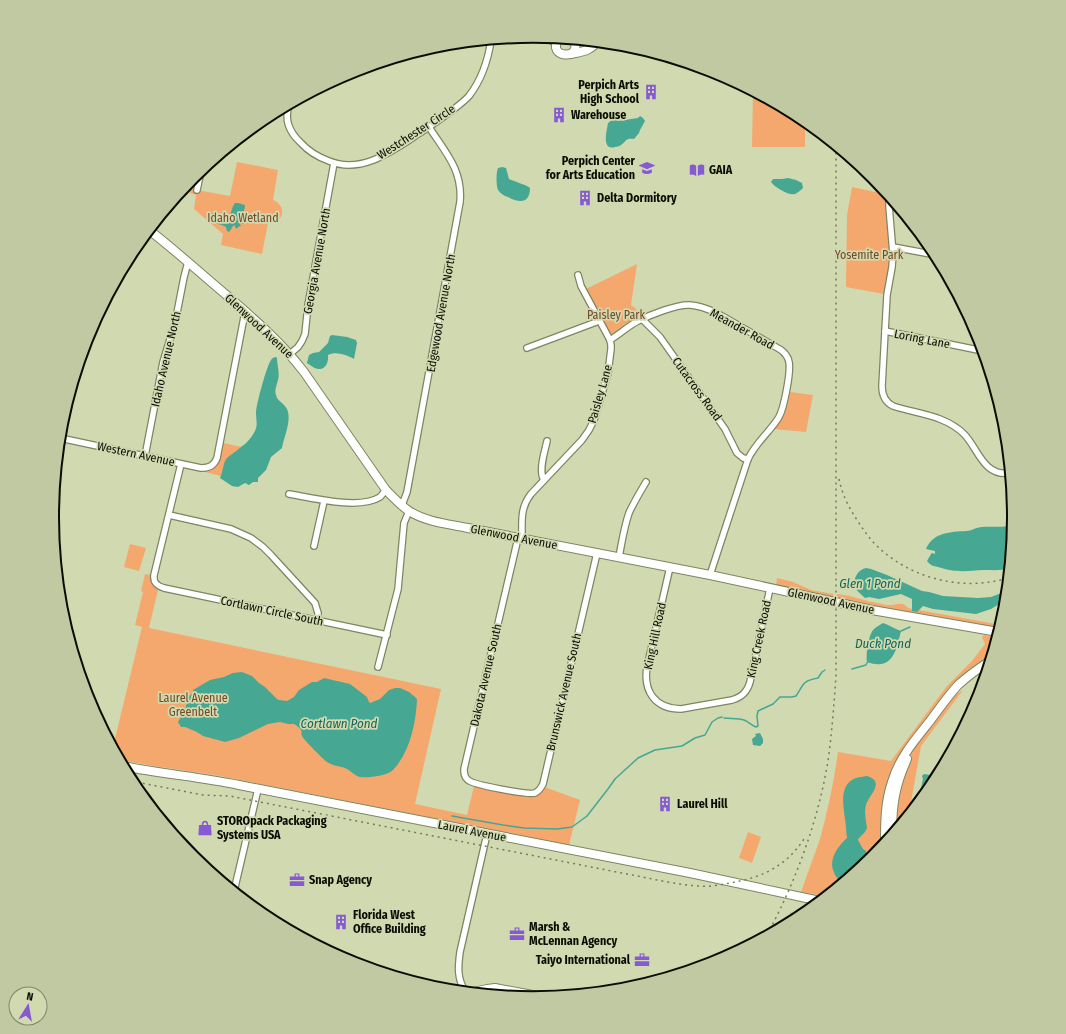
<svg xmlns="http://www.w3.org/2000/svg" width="1066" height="1034" font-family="'Fira Sans Condensed',sans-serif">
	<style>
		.green { fill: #f5a86d }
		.water { fill: #46a793 }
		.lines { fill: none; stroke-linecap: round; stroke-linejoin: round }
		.stream { stroke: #46a793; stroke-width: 1.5 }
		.street-casing { stroke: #7e8560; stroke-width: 8 }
		.secondary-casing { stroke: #7e8560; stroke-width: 10 }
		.street { stroke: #fff; stroke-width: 5.5 }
		.secondary { stroke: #fff; stroke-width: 8 }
		.rail { stroke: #747a5f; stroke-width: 1.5; stroke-dasharray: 2 4; stroke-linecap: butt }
		.labels { text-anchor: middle; stroke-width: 3.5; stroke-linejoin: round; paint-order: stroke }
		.poi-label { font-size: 12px; font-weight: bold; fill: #0b0d02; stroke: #d0d9b0; text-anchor: start }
		.street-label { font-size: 12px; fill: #0b0d02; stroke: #d0d9b0 }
		.park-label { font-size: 12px; fill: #754927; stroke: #d0d9b0 }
		.water-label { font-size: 13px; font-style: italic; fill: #186557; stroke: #d0d9b0 }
		.rim { fill: none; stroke: #0b0d02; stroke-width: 2 }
	</style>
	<rect width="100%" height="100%" fill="#d0d9b0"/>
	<g class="green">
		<path d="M 753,92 L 800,117 L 805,121 L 805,147 L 752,147 Z"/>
		<path d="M 237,162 L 278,170 L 273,200 C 287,206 285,223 268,223 L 262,254 L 221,245 L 223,234 L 194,209 L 196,195 L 190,193 L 191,189 L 230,196 Z"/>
		<path d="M 852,187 L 885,194 L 885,204 L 890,256 L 884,294 L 846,287 L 847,215 Z"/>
		<path d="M 637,264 L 631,305 L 636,309 L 641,316 L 614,334 L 610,334 L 607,331 L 586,289 Z"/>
		<path d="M 790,392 L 813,395 L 806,432 L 774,429 C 784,416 788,408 790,392 Z"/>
		<path d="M 223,443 L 242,447 C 236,451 228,456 225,463 C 223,466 223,472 221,476 L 201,471 C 220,472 220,458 223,443 Z"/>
		<path d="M 130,544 L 146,548 L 139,571 L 124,567 Z"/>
		<path d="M 145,574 L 151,575 C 150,582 152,587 158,590 L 149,628 L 441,689 L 415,804 L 467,815 L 474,786 L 530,797 C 536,796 541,794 544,788 L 547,788 L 580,800 L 569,845 L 215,775 L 154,766 L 120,760 L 113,747 L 142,627 L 135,625 L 143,592 L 141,591 Z"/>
		<path d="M 777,578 L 793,582 L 811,590 L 833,594 L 833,599 L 776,586 Z"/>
		<path d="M 837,594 C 842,595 848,595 853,597 C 864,600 875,603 887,605 C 895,606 902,600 908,608 L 1001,625 L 1000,627 L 995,627 L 837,600 Z"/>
		<path d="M 984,635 L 993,637 L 996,639 L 991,655 L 971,668 L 956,682 L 909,744 L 883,845 L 873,857 L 825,896 L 801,892 C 807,874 814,857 820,839 C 828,810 834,781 838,752 L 891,761 L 947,686 L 972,661 L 985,644 L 982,637 Z"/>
		<path d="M 963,690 L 921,746 L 909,813 L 894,831 L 895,809 L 909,758 L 916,746 L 953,696 Z"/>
		<path d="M 748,832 L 761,837 L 752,863 L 739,858 Z"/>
	</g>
	<g class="water">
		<path d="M 640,116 L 643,118 L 645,121 L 640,130 L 639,133 L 634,139 C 625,138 627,141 621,145 C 620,146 616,147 615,147 C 601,151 607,130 608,123 L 612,120 L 612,117 L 618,121 L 638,118 Z"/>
		<path d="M 502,167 L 506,168 L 509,179 C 515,182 525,184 530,188 C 530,204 519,203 508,197 C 504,196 500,193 498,190 C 496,185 496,172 498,168 Z"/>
		<path d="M 788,178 L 796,180 L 802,183 L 803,188 C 801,190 797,193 795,194 C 789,196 774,187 771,182 L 773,179 L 782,179 Z"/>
		<path d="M 235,203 L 238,203 L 245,205 C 245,209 243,213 242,216 L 245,217 L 244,224 L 240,224 L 241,226 L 238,227 L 237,229 L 235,227 L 235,225 L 232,227 L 232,228 L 229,232 L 227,231 L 226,227 C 219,223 214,225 209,216 L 212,213 L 215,213 L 218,216 L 221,215 L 225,217 L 228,215 L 230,215 L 233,206 Z"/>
		<path d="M 332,335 L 347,337 L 356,340 L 357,343 L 354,359 C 346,355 336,351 328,355 C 329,365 323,373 313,367 C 311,366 309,364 307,363 L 309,355 L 313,353 L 319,352 L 328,343 L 330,336 Z"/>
		<path d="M 276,357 L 277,358 C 277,365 280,373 278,380 C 277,385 274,390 276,395 C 277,401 284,403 287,409 C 292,421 284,436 282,448 L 271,457 L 266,470 L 258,478 L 258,482 L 253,482 L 249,485 L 245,483 L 238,487 L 232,486 L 220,478 C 223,472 223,462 227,458 C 231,454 237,451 241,447 C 247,443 252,437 255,431 C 258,425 256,419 256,413 C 256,405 267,365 271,360 C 273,357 274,358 276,357 Z"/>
		<path d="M 1013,525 L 1009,568 C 1001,571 993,570 984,570 C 966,571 956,573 938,567 C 933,566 930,565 927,561 L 931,554 L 932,553 L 935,554 L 935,551 L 926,549 C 933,532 951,532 966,531 C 972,531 976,527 982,527 C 993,526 1002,528 1013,525 Z"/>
		<path d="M 866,568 L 871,569 L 887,575 L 922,591 L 929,592 L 943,596 L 978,598 L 991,597 L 1004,592 L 1007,590 L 1006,600 L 991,609 L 976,614 L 933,609 L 923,606 L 917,612 L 912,611 L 912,599 L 901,594 L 879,599 L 869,597 L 865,598 C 862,595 858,592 856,589 C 852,580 857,570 866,568 Z"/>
		<path d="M 883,623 C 889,625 895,629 901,631 C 896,651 893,671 867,662 C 866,654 868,635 874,629 C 876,627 880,625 883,623 Z"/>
		<path d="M 242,672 L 252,676 L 259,683 L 265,687 L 277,699 L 279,700 L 287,701 L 294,697 L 299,690 L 312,682 L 317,682 L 324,678 L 350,684 L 367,697 L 369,702 L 370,703 L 380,699 L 389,690 L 395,688 L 400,688 L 409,692 L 415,697 L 417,699 C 416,723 410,752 393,770 C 387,776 368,778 360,777 C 355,776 350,770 345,768 C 339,766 333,766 327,762 C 323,759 304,740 302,736 C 301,734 302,731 301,730 C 300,728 296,725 294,724 L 288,724 L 280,722 L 268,724 L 239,738 L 225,742 L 203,736 L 197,732 L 185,727 L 181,727 L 178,722 L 186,708 L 186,705 L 189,702 L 189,696 L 193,693 L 193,690 L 210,680 L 224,677 L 233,673 Z"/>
		<path d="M 760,733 L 763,739 L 763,743 L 760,746 L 753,745 L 752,739 L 756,736 L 755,734 Z"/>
		<path d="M 924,774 L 931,775 L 934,778 L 933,784 L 923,796 L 920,792 L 923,779 L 922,776 Z"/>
		<path d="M 867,776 C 886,782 869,795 866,805 C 864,812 866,821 867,828 L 865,832 L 859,838 L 858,840 L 863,849 L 866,851 L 869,861 L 843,882 L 839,884 C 839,878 835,877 834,872 C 828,860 838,846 847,838 C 846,831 846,825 845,819 C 844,807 839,788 852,780 C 856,777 862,777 867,776 Z"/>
	</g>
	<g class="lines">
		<g class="stream">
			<path d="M 901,631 L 910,627"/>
			<path d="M 852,669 L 866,665 L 868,661"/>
			<path d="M 724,718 C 730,719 738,718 744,720 C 749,722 752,726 756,727 L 758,726 L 757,716 L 758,711 L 773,704 L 780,697 L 792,697 L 796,696 C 804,684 802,681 818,678 L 822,672 L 825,670"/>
			<path d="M 452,816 L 503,825 L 524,828 L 557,829 L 572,827 L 587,816 L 608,789 L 615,779 L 638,758 L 655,750 L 682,746 L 695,738 L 705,735 L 712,722 L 718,718 L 722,717"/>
		</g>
		<g class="street-casing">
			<g id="street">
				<path d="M 546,37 L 556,44"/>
				<path d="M 289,105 C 284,120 290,133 301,143 C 309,152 318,157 329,161 C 363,175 395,149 423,131 C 436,122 459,107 469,96 C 482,79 488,61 491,40"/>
				<path d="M 197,190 L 201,171"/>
				<path d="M 889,196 L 889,206 L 893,254 L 892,267 L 887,295 L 882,386 C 882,395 885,402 893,406 C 917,414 945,415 964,434 C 978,448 983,477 1010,473"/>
				<path d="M 893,247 L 936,255"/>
				<path d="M 642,319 L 660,337 L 725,429 L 737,453 L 743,458 L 748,459"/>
				<path d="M 885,331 L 983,351"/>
				<path d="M 610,340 C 620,334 628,326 638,321 C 650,315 677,304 690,305 C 707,306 726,318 741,327 C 754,334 767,342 781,350 C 785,353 788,357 789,362 C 791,372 784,408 779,417 C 770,432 756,442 748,459 L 710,575"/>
				<path d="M 527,348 L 599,321"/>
				<path d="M 290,354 L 298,347 L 302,341 L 305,334 L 308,305 L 334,163"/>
				<path d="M 60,438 L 201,468 C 209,468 214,466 217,458 L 245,312"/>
				<path d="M 145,456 L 163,362 L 175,323 L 184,277 L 188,262"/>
				<path d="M 181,464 L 154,575 C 153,583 157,586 164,588 L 387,635"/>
				<path d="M 544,480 C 538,471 545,451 547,441"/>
				<path d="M 289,494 C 312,498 360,510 380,497 C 382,495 384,492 386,490"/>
				<path d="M 402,505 L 407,492 L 460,202 C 463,170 445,152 429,127"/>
				<path d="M 169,515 L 231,529 L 251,538 L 263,547 L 271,555 L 315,603 L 318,613 L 318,620"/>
				<path d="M 518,538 L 464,769 C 464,773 464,777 468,780 C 473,785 528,795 535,793 C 539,791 541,788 543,784 L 597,553"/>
				<path d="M 522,539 C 522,521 520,508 531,494 L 582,440 L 589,430 L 594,420 L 608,373 L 611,349 L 611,345 L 610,340 L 581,286 L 578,275"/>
				<path d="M 314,546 L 324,501"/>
				<path d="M 619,557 C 622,542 624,527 629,513 C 634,502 640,492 646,482"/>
				<path d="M 670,567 L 647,667 C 643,691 655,709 681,709 L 732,700 C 742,697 747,692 750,682 L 770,588"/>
				<path d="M 378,667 L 398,589 L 404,523 L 409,511"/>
				<path d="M 234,891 L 258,789"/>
				<path d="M 465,991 C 457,978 458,967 460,952 L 487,834"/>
			</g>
		</g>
		<g class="secondary-casing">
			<g id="secondary">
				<path d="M 559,39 C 545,57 583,62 574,40"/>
				<path d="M 571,54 C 579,52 592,51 596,42"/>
				<path d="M 149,230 C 175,250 199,272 224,293 C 253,318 280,341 304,372 L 386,490 C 393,497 400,505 409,511 C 426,522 449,524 468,528 L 710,575 L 872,610 L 998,632"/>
				<path d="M 123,766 C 162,774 201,777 239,785 L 690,873 L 820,901"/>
				<path d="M 892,834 C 892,804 895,786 907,759"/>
				<path d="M 885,843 C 885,822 885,802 892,782 C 899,758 915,740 930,721 C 939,709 948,696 958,685 C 968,676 979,668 990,661"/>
				<path d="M 474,992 L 487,989 L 495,988 L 543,997"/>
			</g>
		</g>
		<use href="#street" class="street"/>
		<use href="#secondary" class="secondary"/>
		<g class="rail">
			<path d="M 839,479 C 842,494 849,508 857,520 C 863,529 868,537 876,545 C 909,578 962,592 1008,578"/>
			<path d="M 131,781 L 203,795 L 230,796 L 255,801 L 632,875 C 654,879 677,885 699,886 C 709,887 720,885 730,883 C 764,877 787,866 806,836"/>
			<path d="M 780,928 L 791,913"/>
			<path d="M 767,935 C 796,881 818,821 828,761 C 832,732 834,704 836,676 L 836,146"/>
		</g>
	</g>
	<defs>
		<g id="building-bare" transform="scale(1.2)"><path d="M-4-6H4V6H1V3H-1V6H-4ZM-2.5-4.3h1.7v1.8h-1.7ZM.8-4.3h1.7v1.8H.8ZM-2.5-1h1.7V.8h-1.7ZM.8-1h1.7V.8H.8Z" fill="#865ad3" stroke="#d0d9b0" stroke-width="2.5" paint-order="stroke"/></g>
		<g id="school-bare" transform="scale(1.2)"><path d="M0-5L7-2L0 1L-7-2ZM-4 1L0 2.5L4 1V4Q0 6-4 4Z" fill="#865ad3" stroke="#d0d9b0" stroke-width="2.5" paint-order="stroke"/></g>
		<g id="library-bare" transform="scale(1.2)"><path d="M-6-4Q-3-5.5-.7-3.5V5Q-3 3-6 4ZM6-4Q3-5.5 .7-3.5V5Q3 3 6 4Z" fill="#865ad3" stroke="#d0d9b0" stroke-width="2.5" paint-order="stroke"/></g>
		<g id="shop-bare" transform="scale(1.2)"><path d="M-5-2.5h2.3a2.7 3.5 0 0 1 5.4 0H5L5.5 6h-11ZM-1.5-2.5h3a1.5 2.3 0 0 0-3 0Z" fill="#865ad3" stroke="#d0d9b0" stroke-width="2.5" paint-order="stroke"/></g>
		<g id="office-bare" transform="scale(1.2)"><path d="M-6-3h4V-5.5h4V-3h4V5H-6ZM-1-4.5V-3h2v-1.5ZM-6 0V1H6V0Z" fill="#865ad3" stroke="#d0d9b0" stroke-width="2.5" paint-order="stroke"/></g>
	</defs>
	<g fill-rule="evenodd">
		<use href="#building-bare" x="651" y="92"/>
		<use href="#building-bare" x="559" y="115"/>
		<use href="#school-bare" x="647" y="168"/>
		<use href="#library-bare" x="697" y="170"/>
		<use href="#building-bare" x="585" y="198"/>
		<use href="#building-bare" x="665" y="804"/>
		<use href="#shop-bare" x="205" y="828"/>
		<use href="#office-bare" x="297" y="880"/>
		<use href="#building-bare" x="341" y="922"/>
		<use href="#office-bare" x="517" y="934"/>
		<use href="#office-bare" x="642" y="960"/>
	</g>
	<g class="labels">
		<g class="poi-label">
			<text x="639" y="89" text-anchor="end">Perpich Arts<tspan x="639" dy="14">High School</tspan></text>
			<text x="571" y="119">Warehouse</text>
			<text x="635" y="165" text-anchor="end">Perpich Center<tspan x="635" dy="14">for Arts Education</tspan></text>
			<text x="709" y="174">GAIA</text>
			<text x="597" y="202">Delta Dormitory</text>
			<text x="677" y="808">Laurel Hill</text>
			<text x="217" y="825">STOROpack Packaging<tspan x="217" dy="14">Systems USA</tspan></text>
			<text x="309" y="884">Snap Agency</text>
			<text x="353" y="919">Florida West<tspan x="353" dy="14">Office Building</tspan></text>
			<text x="529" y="931">Marsh &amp;<tspan x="529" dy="14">McLennan Agency</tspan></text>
			<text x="630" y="964" text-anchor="end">Taiyo International</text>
		</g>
		<g class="street-label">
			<text transform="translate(416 132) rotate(-33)" y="4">Westchester Circle</text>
			<text transform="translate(317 261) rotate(-80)" y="4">Georgia Avenue North</text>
			<text transform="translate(441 313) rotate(-80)" y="4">Edgewood Avenue North</text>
			<text transform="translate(259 326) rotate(43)" y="4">Glenwood Avenue</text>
			<text transform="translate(742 329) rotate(29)" y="4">Meander Road</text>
			<text transform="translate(922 339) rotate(11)" y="4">Loring Lane</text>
			<text transform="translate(166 359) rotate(-77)" y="4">Idaho Avenue North</text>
			<text transform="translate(697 389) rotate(54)" y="4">Cutacross Road</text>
			<text transform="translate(600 394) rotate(-74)" y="4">Paisley Lane</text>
			<text transform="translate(136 454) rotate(12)" y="4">Western Avenue</text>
			<text transform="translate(514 537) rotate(11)" y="4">Glenwood Avenue</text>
			<text transform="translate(831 601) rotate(12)" y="4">Glenwood Avenue</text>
			<text transform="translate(272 611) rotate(12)" y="4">Cortlawn Circle South</text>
			<text transform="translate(655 636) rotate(-78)" y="4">King Hill Road</text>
			<text transform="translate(759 639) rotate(-78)" y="4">King Creek Road</text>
			<text transform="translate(486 675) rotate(-77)" y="4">Dakota Avenue South</text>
			<text transform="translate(564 692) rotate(-77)" y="4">Brunswick Avenue South</text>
			<text transform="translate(472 831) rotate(11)" y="4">Laurel Avenue</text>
		</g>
		<g class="park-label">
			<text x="243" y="222">Idaho Wetland</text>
			<text x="869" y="259">Yosemite Park</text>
			<text x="616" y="319">Paisley Park</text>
			<text x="193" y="702">Laurel Avenue<tspan x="193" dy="14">Greenbelt</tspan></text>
		</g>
		<g class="water-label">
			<text x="870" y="588">Glen 1 Pond</text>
			<text x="883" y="648">Duck Pond</text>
			<text x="339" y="728">Cortlawn Pond</text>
		</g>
	</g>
	<path d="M0 0H1066V1034H0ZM59 517a474 474 0 1 1 948 0a474 474 0 1 1-948 0Z" fill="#c0c9a2" fill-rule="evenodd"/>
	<path class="rim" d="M59 517a474 474 0 1 1 948 0a474 474 0 1 1-948 0Z"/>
	<g transform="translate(28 1006) rotate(11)"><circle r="19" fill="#d0d9b0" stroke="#81876a"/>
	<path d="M0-3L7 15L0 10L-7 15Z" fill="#865ad3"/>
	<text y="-6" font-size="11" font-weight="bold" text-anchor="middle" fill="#0b0d02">N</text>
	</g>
</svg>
